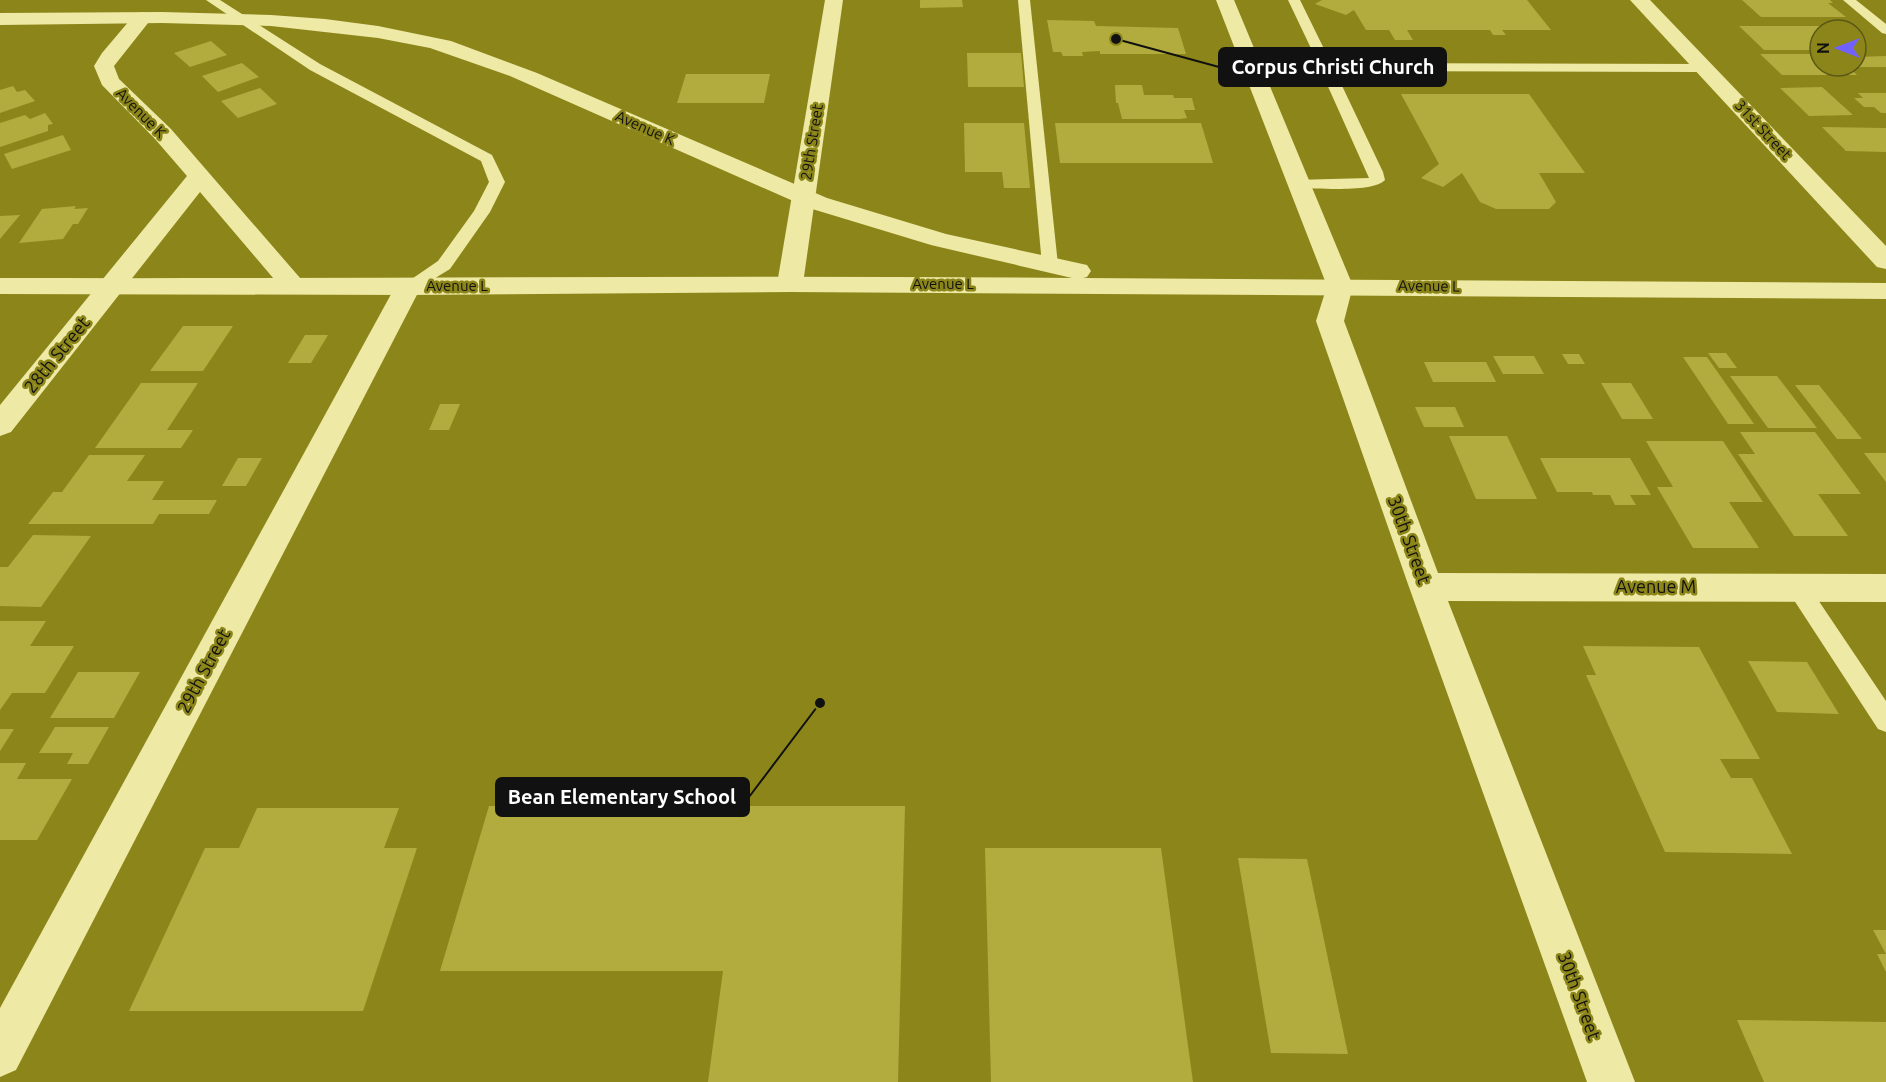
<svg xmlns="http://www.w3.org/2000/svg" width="1886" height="1082" font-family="Ubuntu,sans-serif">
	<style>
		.building { fill: #b2ab3e }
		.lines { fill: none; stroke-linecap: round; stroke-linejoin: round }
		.service { fill: #eee9a5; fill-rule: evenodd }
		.minor { fill: #eee9a5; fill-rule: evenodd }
		.tertiary { fill: #eee9a5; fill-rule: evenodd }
		.labels { text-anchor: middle; stroke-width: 5; stroke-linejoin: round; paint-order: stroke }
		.far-street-label { font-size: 15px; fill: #111; stroke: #8c861a }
		.street-label { font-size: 18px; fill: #111; stroke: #8c861a }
		.leader { fill: none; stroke: #111; stroke-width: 2 }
		.callout-dot { fill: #111; stroke: #8c861a; stroke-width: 2 }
		.callout { fill: #111; stroke: #111; stroke-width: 2 }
		.callout-label { font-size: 20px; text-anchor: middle; font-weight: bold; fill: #fff }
	</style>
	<rect width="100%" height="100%" fill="#8c861a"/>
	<g class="building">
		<path d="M 920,0 L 962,0 L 963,7 L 920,8 Z"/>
		<path d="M 1322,0 L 1527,0 L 1551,30 L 1502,30 L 1506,35 L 1493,35 L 1490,30 L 1407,30 L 1413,40 L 1395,40 L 1389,30 L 1366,30 L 1354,10 L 1346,15 L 1315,4 Z"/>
		<path d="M 1742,0 L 1830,0 L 1833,3 L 1828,3 L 1846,17 L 1761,17 Z"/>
		<path d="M 1047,20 L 1094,21 L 1096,26 L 1178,28 L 1186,54 L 1100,54 L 1100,51 L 1082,52 L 1083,56 L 1063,56 L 1061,52 L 1053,52 Z"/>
		<path d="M 1739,26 L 1841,26 L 1845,30 L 1820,30 L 1820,50 L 1764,50 Z"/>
		<path d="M 211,41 L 227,55 L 190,67 L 174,53 Z"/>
		<path d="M 967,53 L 1021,53 L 1024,87 L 968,87 Z"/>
		<path d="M 1760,54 L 1820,54 L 1820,66 L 1848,66 L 1857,75 L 1782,75 Z"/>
		<path d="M 1886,56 L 1886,67 L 1856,67 L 1856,57 Z"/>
		<path d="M 242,63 L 259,77 L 218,92 L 202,76 Z"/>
		<path d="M 686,74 L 770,74 L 764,103 L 677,103 Z"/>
		<path d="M 1115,85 L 1142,85 L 1144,95 L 1173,95 L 1174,98 L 1192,98 L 1195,110 L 1184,110 L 1187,118 L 1180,119 L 1122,119 L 1118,103 L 1116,103 Z"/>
		<path d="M 13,86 L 17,92 L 25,90 L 35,101 L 0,113 L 0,90 Z"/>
		<path d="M 1822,87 L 1853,115 L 1809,116 L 1780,88 Z"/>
		<path d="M 260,88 L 277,104 L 238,118 L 221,101 Z"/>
		<path d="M 1858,93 L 1886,93 L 1886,113 L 1881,113 L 1874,107 L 1864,107 L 1854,98 L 1863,98 Z"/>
		<path d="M 1401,94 L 1529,94 L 1585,173 L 1539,173 L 1556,202 L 1549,209 L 1496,209 L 1480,202 L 1462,173 L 1443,187 L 1421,178 L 1439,164 Z"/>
		<path d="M 45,113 L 53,124 L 48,125 L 48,131 L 0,147 L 0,123 L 25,115 L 30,119 Z"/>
		<path d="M 964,123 L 1024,123 L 1030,188 L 1004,188 L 1002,172 L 965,172 Z"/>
		<path d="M 1055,123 L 1201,123 L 1213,163 L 1060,163 Z"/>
		<path d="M 1822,127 L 1886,128 L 1886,152 L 1846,151 Z"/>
		<path d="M 63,135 L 71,150 L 12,169 L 4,154 Z"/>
		<path d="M 76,206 L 74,209 L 88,208 L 78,224 L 73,224 L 63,239 L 19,243 L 42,209 Z"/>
		<path d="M 20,215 L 0,239 L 0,216 Z"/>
		<path d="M 183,326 L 233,326 L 203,371 L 150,371 Z"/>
		<path d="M 305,335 L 328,335 L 311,363 L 288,363 Z"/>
		<path d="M 1708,353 L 1726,353 L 1737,368 L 1719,368 Z"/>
		<path d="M 1562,354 L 1579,354 L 1585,364 L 1568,364 Z"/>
		<path d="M 1493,356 L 1534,356 L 1544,374 L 1503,374 Z"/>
		<path d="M 1683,357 L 1707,357 L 1754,424 L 1728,424 Z"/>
		<path d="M 1424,362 L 1486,362 L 1496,382 L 1433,382 Z"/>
		<path d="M 1730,376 L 1777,376 L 1817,428 L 1768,428 Z"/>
		<path d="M 141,383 L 198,383 L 167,430 L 193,430 L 181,448 L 95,448 Z"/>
		<path d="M 1601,383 L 1631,383 L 1653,419 L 1622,419 Z"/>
		<path d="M 1795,385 L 1819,385 L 1862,439 L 1837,439 Z"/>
		<path d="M 440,404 L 460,404 L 449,430 L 429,430 Z"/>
		<path d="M 1415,407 L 1455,407 L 1464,427 L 1424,427 Z"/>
		<path d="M 1740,432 L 1815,432 L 1861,494 L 1818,494 L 1848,536 L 1794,536 L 1738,454 L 1755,454 Z"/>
		<path d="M 1449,436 L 1507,436 L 1537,499 L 1476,499 Z"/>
		<path d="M 1646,441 L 1723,441 L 1763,502 L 1729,502 L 1759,548 L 1693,548 L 1657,487 L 1673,487 Z"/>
		<path d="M 1864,453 L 1886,453 L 1886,482 Z"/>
		<path d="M 89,455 L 145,455 L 127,481 L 164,481 L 152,500 L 217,500 L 209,514 L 159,514 L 153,524 L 28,524 L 53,492 L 62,492 Z"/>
		<path d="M 238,458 L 262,458 L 246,486 L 222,486 Z"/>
		<path d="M 1540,458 L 1630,458 L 1651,495 L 1630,495 L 1636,505 L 1615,505 L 1610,495 L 1593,495 L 1592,492 L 1557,492 Z"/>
		<path d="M 33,535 L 91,536 L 41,607 L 0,606 L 0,567 L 8,567 Z"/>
		<path d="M 0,621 L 46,621 L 30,646 L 74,646 L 45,693 L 12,693 L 0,710 Z"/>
		<path d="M 1583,646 L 1699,647 L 1760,759 L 1720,759 L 1731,778 L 1752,778 L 1792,854 L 1665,852 L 1586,675 L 1596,675 Z"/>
		<path d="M 1748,661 L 1807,662 L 1839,714 L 1777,712 Z"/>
		<path d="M 78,672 L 140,672 L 114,718 L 50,718 Z"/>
		<path d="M 55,727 L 109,727 L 88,764 L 67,764 L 73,753 L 39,753 Z"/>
		<path d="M 0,729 L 14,729 L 0,751 Z"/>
		<path d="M 0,763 L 26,763 L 17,779 L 72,779 L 37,840 L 0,840 Z"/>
		<path d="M 489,806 L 905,806 L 898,1082 L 708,1082 L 723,971 L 440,971 Z"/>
		<path d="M 257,808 L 399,808 L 384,848 L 417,848 L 363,1011 L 129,1011 L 205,848 L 239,848 Z"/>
		<path d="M 985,848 L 1161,848 L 1193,1082 L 991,1082 Z"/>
		<path d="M 1238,858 L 1307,859 L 1348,1054 L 1271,1053 Z"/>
		<path d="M 1873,930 L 1886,930 L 1886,954 Z"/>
		<path d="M 1877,954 L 1886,954 L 1886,972 Z"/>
		<path d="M 1737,1020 L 1886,1022 L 1886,1082 L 1764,1082 Z"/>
	</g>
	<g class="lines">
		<g class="service">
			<path d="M 206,0 L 220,0 L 320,64 L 492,155 L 505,182 L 490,212 L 450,269 L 414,291 L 402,291 L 400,287 L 438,261 L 474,211 L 489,182 L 481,161 L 310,70 Z"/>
			<path d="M 1018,0 L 1030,0 L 1058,265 L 1050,270 L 1042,265 Z"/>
			<path d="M 1288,0 L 1300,0 L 1331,63 L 1703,64 L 1710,68 L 1703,72 L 1335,71 L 1383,172 L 1385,180 C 1373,193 1318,188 1299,188 L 1291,183 L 1294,180 L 1369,178 L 1321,71 L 1252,71 L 1245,67 L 1252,63 L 1318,63 Z"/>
			<path d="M 1843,0 L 1856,0 L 1886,24 L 1886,34 L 1882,33 Z"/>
			<path d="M 1798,579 L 1806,582 L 1886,701 L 1886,732 L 1878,729 L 1790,594 L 1787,588 L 1790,582 Z"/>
		</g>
		<g class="minor">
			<path d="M 825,0 L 843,0 L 803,284 L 799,290 L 790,292 L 781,290 L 777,284 Z"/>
			<path d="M 1216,0 L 1234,0 L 1353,286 L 1344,321 L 1438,573 L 1886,574 L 1886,602 L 1448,601 L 1635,1082 L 1587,1082 L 1409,587 L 1316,321 L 1327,286 Z"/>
			<path d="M 1630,0 L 1650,0 L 1886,246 L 1886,269 L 1877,267 Z"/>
			<path d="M 142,12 L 149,14 L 152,18 L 114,66 L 119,79 L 171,129 L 307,286 L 303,292 L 294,294 L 285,292 L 200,192 L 11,432 L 0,436 L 0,405 L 187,176 L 155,139 L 102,85 L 94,66 L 102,53 L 135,14 Z"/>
			<path d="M 408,279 L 417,281 L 421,287 L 16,1070 L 0,1077 L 0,1008 L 395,287 L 399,281 Z"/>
		</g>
		<path class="tertiary" d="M 162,12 L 271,15 L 325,19 L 378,26 L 451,41 L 537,73 L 827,198 L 946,234 L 1087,265 L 1091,271 L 1087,277 L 1083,278 L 1886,283 L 1886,299 L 790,292 L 408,295 L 0,294 L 0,278 C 357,279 715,275 1072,278 L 931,245 L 809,208 L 510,76 L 430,48 L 378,38 L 271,26 L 162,23 L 0,25 L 0,13 Z"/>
	</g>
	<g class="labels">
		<g class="far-street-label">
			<text transform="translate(141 113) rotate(45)" y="5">Avenue K</text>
			<text transform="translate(645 128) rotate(24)" y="5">Avenue K</text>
			<text transform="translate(1763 130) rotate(47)" y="5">31st Street</text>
			<text transform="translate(812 142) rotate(-81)" y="5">29th Street</text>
			<text x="943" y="289">Avenue L</text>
			<text x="457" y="291">Avenue L</text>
			<text transform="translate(1429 286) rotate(1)" y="5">Avenue L</text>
		</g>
		<g class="street-label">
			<text transform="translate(57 355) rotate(-51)" y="6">28th Street</text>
			<text transform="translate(1409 540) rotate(70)" y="6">30th Street</text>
			<text x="1656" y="593">Avenue M</text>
			<text transform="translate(204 671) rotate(-62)" y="6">29th Street</text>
			<text transform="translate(1579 996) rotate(70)" y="6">30th Street</text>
		</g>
	</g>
	<path class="leader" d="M1116 39L1219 67M820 703L749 797"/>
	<g class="callout-dot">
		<circle cx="1116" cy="39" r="6"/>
		<circle cx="820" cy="703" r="6"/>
	</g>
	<g class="callout">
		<rect x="1219" y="48" width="227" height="38" rx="6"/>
		<rect x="496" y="778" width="253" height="38" rx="6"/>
	</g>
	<g class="callout-label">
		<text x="1333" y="74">Corpus Christi Church</text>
		<text x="622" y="804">Bean Elementary School</text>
	</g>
	<g transform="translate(1838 48) rotate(270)"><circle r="28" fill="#8c861a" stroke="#5b5716" stroke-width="1.5"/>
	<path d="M0-4.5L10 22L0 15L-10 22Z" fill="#7162ff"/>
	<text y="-9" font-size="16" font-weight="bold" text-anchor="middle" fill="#111111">N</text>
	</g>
</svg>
